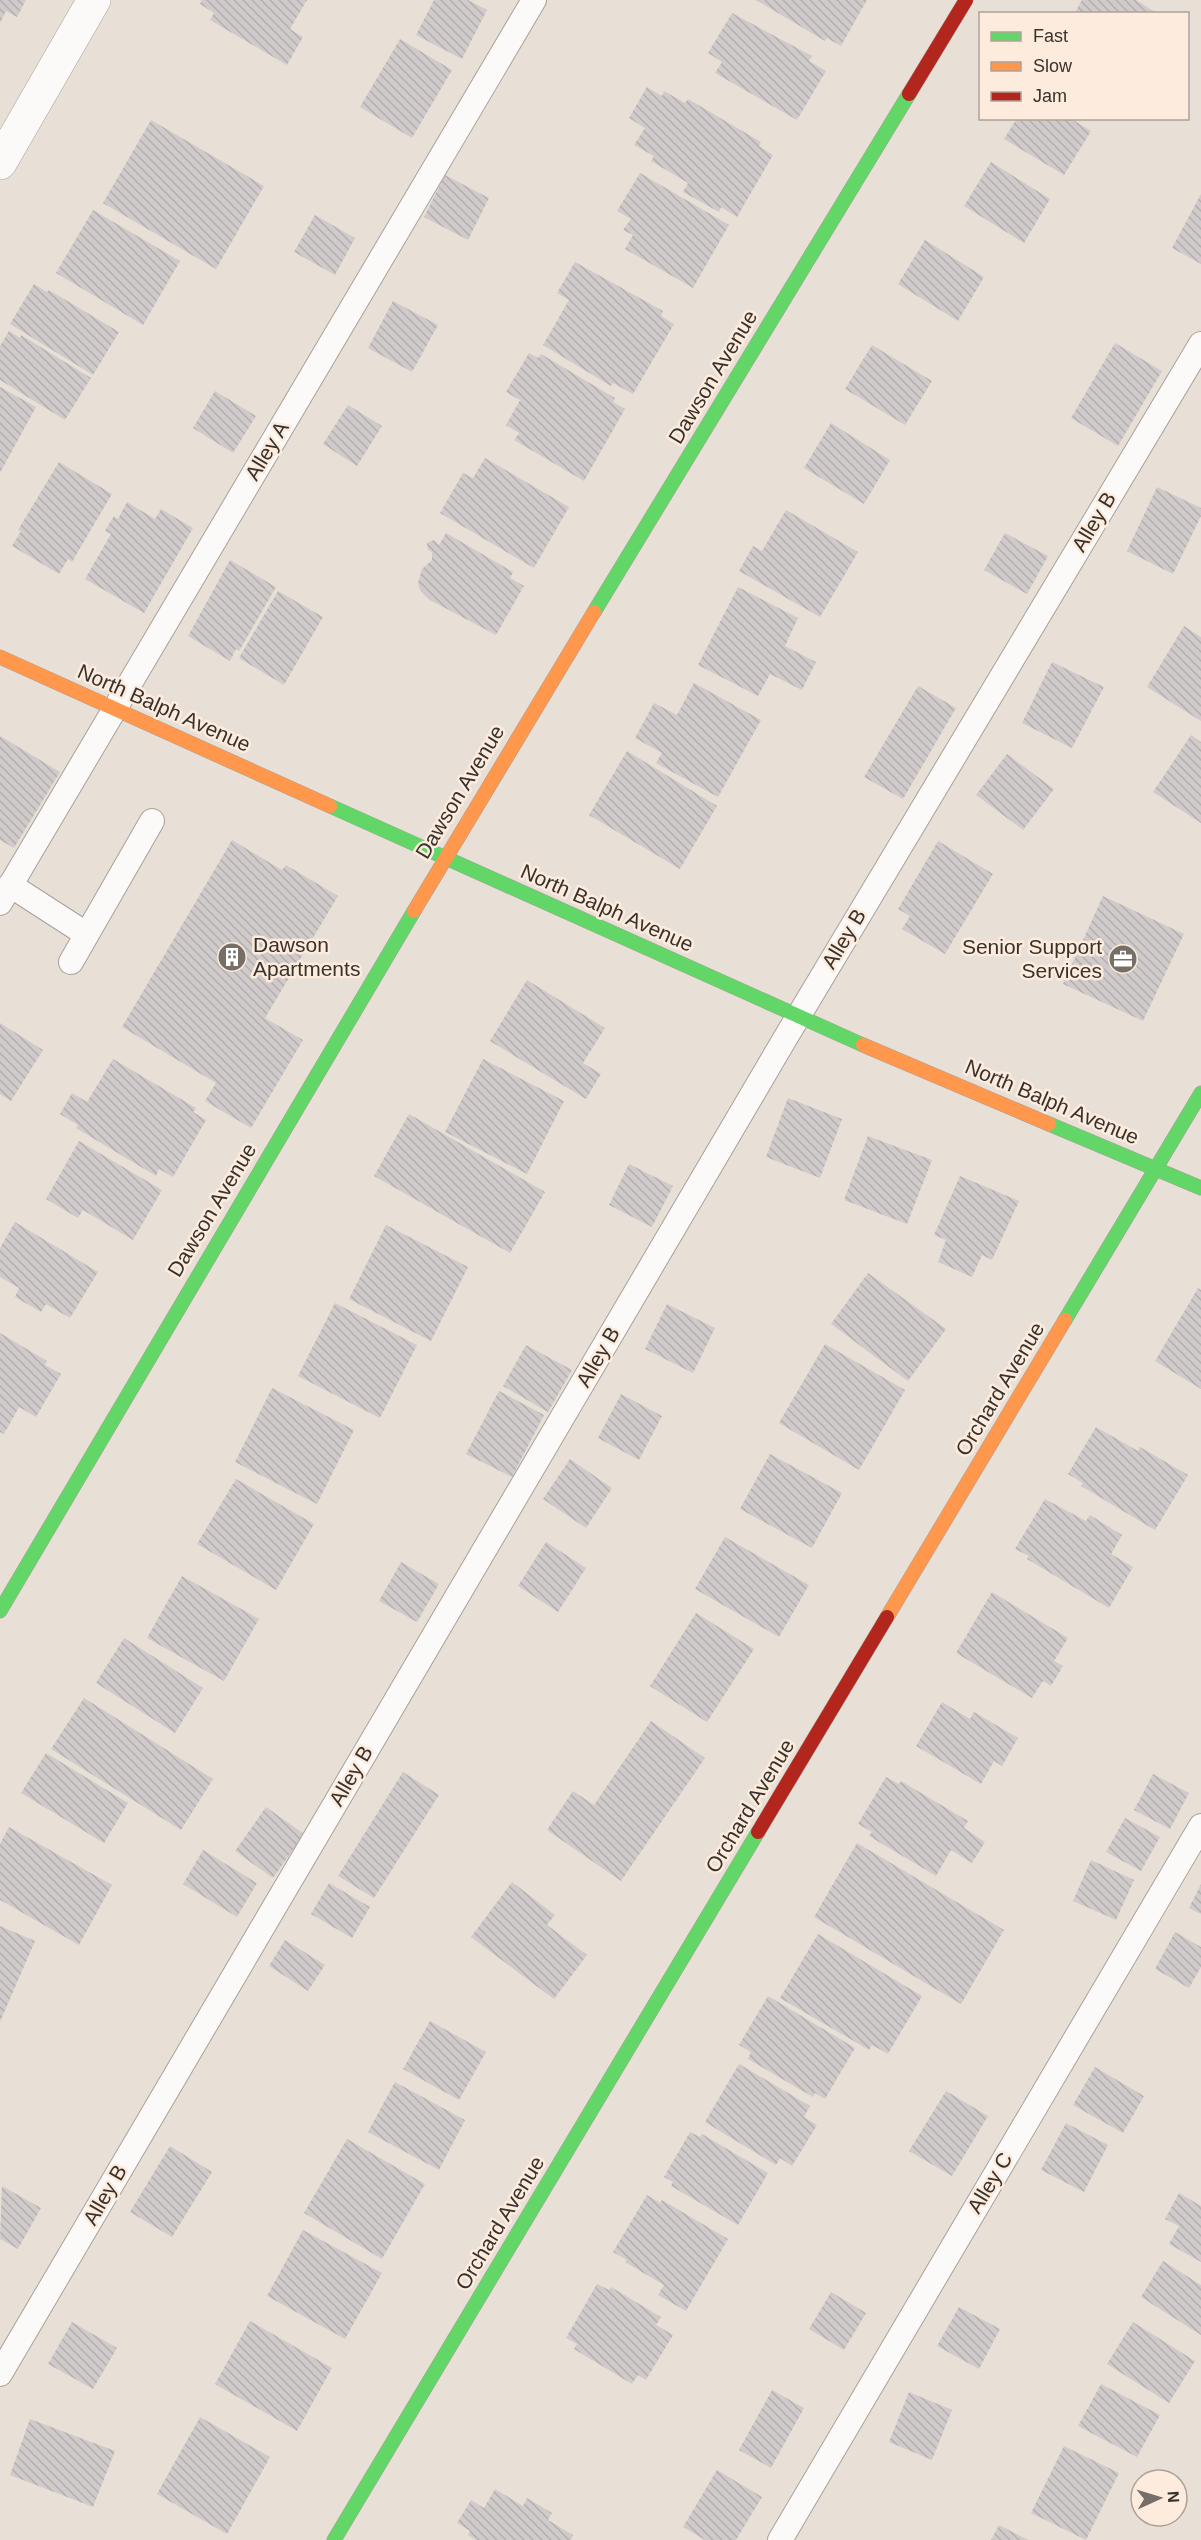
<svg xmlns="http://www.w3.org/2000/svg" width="1201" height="2540" font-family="Arial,sans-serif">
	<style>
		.building { fill: url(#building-back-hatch) }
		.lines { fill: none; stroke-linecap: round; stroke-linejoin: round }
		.lane-casing { stroke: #a8a19b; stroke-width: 26 }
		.street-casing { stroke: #a8a19b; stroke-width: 34 }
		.fast-casing { stroke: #a8a19b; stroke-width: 15 }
		.slow-casing { stroke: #a8a19b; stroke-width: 15 }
		.jam-casing { stroke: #a8a19b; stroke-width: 15 }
		.lane { stroke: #fcfaf9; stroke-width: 24 }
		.street { stroke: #fcfaf9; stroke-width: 33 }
		.fast { stroke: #63d668; stroke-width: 14 }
		.slow { stroke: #ff974d; stroke-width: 14 }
		.jam { stroke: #b3261e; stroke-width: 14 }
		.labels { text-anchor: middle; stroke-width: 5; stroke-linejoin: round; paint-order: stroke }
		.street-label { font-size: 21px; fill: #38322c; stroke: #fdecdd }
		.poi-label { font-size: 21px; fill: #38322c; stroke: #fdecdd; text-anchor: start }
	</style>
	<defs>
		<pattern id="building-back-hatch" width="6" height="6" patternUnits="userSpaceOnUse" patternTransform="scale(1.5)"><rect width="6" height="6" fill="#d0cbca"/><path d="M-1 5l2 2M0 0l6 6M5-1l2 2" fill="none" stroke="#b3afae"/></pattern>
	</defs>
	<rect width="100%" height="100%" fill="#e8dfd7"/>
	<g class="building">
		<path d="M 0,0 L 26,0 L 17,17 L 6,11 L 0,23 Z"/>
		<path d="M 202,0 L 307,0 L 290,29 L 303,37 L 287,65 L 210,20 L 214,13 L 200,4 Z"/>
		<path d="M 434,0 L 468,0 L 487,10 L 462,59 L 416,35 Z"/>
		<path d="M 756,0 L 867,0 L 841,46 L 827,38 L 825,41 Z"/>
		<path d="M 1082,0 L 1136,0 L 1158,14 L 1074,14 Z"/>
		<path d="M 732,13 L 812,56 L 809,61 L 826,71 L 797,120 L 715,73 L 722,62 L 708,53 Z"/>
		<path d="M 400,39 L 452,70 L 412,138 L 360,107 Z"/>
		<path d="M 647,87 L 662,96 L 664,91 L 685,103 L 688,99 L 761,142 L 759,146 L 773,155 L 737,217 L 721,207 L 719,212 L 683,192 L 688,183 L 651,161 L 654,156 L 634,145 L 645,128 L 629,118 Z"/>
		<path d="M 1017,118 L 1070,118 L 1091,131 L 1064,175 L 1004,139 Z"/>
		<path d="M 151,120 L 264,186 L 216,269 L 103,203 Z"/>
		<path d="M 991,162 L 1050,199 L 1024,243 L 964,206 Z"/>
		<path d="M 640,173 L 729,225 L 693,288 L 625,249 L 633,235 L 623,230 L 631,219 L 617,211 Z"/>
		<path d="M 445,175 L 489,198 L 468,240 L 424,217 Z"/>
		<path d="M 1201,194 L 1201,264 L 1172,248 Z"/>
		<path d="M 93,210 L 180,261 L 143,325 L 56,273 Z"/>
		<path d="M 315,215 L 355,238 L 335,275 L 294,252 Z"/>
		<path d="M 925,240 L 984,277 L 958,321 L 898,284 Z"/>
		<path d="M 575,262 L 663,311 L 661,316 L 674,324 L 633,394 L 613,383 L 611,386 L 543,345 L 569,300 L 557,293 Z"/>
		<path d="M 34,284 L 47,292 L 49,290 L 119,332 L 93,375 L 10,324 Z"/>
		<path d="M 393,301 L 438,325 L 412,372 L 368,348 Z"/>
		<path d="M 9,331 L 20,338 L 21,335 L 91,378 L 65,420 L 0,380 L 0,346 Z"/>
		<path d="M 1115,343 L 1162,371 L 1118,446 L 1071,418 Z"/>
		<path d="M 872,345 L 932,381 L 905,425 L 845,389 Z"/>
		<path d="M 529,353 L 538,358 L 541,354 L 615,398 L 613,402 L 625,409 L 584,481 L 514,440 L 519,433 L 506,425 L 520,400 L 506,392 Z"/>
		<path d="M 0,387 L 36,407 L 0,473 Z"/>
		<path d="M 215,391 L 256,416 L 233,453 L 193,428 Z"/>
		<path d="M 348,405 L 382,426 L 357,466 L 323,444 Z"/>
		<path d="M 831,423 L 890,460 L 864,504 L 804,468 Z"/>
		<path d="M 485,458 L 569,507 L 534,568 L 440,513 L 463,473 L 473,478 Z"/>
		<path d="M 59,462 L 112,494 L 72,562 L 68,559 L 59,574 L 12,546 L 21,531 L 18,530 Z"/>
		<path d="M 1157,487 L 1201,508 L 1201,516 L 1173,574 L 1127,551 Z"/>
		<path d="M 127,502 L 155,519 L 161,509 L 193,528 L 144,613 L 85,579 L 111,534 L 105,531 L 114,516 L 118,519 Z"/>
		<path d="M 786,510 L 858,552 L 820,617 L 739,571 L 753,546 L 762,551 Z"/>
		<path d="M 446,533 L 513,572 L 510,578 L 524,586 L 496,635 L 430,600 L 420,590 L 418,583 L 422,569 L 432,560 L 432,552 L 428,550 L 427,543 L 434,540 L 439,545 Z"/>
		<path d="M 1005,533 L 1048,556 L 1027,594 L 984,570 Z"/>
		<path d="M 230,560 L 276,587 L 239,651 L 236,649 L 230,661 L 188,636 Z"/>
		<path d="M 738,587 L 798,618 L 785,646 L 816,662 L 802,690 L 770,674 L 758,696 L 698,665 Z"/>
		<path d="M 278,591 L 323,617 L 284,685 L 239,658 Z"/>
		<path d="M 1184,626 L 1201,637 L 1201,721 L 1147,687 Z"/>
		<path d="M 1052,662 L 1104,687 L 1072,748 L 1022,723 Z"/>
		<path d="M 694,683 L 761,720 L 718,797 L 656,763 L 662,753 L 635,738 L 654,703 L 677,715 Z"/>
		<path d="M 918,686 L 956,708 L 903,799 L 864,777 Z"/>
		<path d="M 1191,735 L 1201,742 L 1201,823 L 1153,792 Z"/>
		<path d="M 0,736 L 60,772 L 14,848 L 0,840 Z"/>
		<path d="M 627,751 L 717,806 L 680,869 L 589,815 Z"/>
		<path d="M 1007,754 L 1054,789 L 1023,830 L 976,795 Z"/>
		<path d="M 232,840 L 282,870 L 286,865 L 338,896 L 265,1018 L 303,1040 L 251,1128 L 205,1101 L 216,1083 L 122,1027 Z"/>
		<path d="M 938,841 L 993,874 L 945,954 L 902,929 L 910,916 L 898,909 Z"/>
		<path d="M 1103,896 L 1184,934 L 1143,1021 L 1063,984 Z"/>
		<path d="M 527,980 L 605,1028 L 583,1063 L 601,1074 L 586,1099 L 490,1041 Z"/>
		<path d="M 0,1023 L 43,1050 L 11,1101 L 0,1094 Z"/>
		<path d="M 113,1059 L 196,1108 L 193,1112 L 206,1120 L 173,1177 L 159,1169 L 156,1176 L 76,1128 L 78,1125 L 60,1114 L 72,1093 L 87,1102 Z"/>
		<path d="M 483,1059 L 564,1101 L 527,1174 L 445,1132 Z"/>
		<path d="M 788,1098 L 842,1119 L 820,1178 L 766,1157 Z"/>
		<path d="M 409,1114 L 545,1192 L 510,1253 L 374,1176 Z"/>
		<path d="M 868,1136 L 932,1160 L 907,1224 L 844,1200 Z"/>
		<path d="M 79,1141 L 162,1190 L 133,1240 L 83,1210 L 78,1218 L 46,1199 Z"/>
		<path d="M 629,1164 L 673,1186 L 652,1227 L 609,1205 Z"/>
		<path d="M 960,1176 L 1019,1201 L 992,1260 L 982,1255 L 972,1277 L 938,1262 L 946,1240 L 934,1235 Z"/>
		<path d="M 15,1222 L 98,1272 L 70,1318 L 46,1304 L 41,1312 L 15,1297 L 19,1288 L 0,1277 L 0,1248 Z"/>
		<path d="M 386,1225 L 468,1267 L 431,1341 L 349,1299 Z"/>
		<path d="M 868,1273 L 946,1329 L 908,1381 L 831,1324 Z"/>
		<path d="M 1198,1288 L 1201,1290 L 1201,1389 L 1155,1361 Z"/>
		<path d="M 335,1303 L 417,1345 L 380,1418 L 298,1376 Z"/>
		<path d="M 667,1304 L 715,1328 L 693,1373 L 645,1349 Z"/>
		<path d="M 0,1333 L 47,1361 L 45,1365 L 61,1374 L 36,1417 L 19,1407 L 4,1434 L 0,1432 Z"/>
		<path d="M 825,1344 L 905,1390 L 859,1470 L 779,1423 Z"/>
		<path d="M 526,1345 L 572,1370 L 548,1412 L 503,1386 Z"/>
		<path d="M 272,1388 L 354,1430 L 317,1504 L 235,1462 Z"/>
		<path d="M 499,1391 L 544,1415 L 512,1477 L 466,1454 Z"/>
		<path d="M 621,1394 L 662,1416 L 639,1460 L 598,1438 Z"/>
		<path d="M 1096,1427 L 1138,1451 L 1140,1447 L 1188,1475 L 1155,1530 L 1081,1486 L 1083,1483 L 1068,1474 Z"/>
		<path d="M 770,1454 L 842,1493 L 812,1548 L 740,1509 Z"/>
		<path d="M 570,1459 L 612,1488 L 586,1528 L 543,1499 Z"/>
		<path d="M 236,1479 L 314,1524 L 276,1590 L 197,1544 Z"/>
		<path d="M 1045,1499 L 1086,1521 L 1090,1515 L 1122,1535 L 1111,1554 L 1133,1567 L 1109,1608 L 1027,1559 L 1029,1556 L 1015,1549 Z"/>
		<path d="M 725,1537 L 809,1585 L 779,1637 L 695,1589 Z"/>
		<path d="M 546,1542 L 586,1568 L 558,1612 L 518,1586 Z"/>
		<path d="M 401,1562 L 439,1584 L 417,1622 L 379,1601 Z"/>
		<path d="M 182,1576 L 259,1619 L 224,1681 L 147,1638 Z"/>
		<path d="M 992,1592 L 1068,1638 L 1054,1661 L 1063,1666 L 1051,1686 L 1043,1681 L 1032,1698 L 956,1653 Z"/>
		<path d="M 696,1613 L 754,1649 L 707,1722 L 650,1686 Z"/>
		<path d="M 124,1638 L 203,1688 L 175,1733 L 96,1683 Z"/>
		<path d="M 84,1698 L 213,1779 L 181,1830 L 51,1749 Z"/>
		<path d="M 942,1702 L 970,1719 L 974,1712 L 1018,1738 L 1002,1766 L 994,1761 L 981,1784 L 916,1746 Z"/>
		<path d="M 651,1721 L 705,1758 L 621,1881 L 547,1830 L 573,1791 L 594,1805 Z"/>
		<path d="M 46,1753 L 128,1803 L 104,1843 L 21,1793 Z"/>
		<path d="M 403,1772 L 439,1795 L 374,1898 L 338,1876 Z"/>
		<path d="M 1153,1774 L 1189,1793 L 1170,1829 L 1134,1810 Z"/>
		<path d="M 886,1777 L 899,1784 L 901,1781 L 968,1821 L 964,1828 L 985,1842 L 972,1863 L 951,1850 L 936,1876 L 869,1836 L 872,1832 L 858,1824 Z"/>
		<path d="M 266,1807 L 304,1834 L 273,1878 L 235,1851 Z"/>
		<path d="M 1125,1818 L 1160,1837 L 1141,1871 L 1106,1852 Z"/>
		<path d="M 9,1827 L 112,1885 L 79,1945 L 0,1900 L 0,1844 Z"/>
		<path d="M 857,1843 L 1004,1930 L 961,2004 L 814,1917 Z"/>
		<path d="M 203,1850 L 257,1883 L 237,1917 L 183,1884 Z"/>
		<path d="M 1091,1860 L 1134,1880 L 1116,1920 L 1073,1901 Z"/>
		<path d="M 512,1882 L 555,1915 L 547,1925 L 587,1955 L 554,1999 L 471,1937 Z"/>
		<path d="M 329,1883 L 370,1907 L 352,1938 L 311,1914 Z"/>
		<path d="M 1201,1884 L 1201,1914 L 1189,1908 Z"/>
		<path d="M 0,1926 L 35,1941 L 0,2022 Z"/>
		<path d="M 1175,1932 L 1201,1947 L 1201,1967 L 1189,1988 L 1155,1969 Z"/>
		<path d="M 818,1934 L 922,1996 L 888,2054 L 872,2045 L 869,2050 L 780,1998 Z"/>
		<path d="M 285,1940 L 325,1965 L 308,1991 L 269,1966 Z"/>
		<path d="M 768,1996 L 855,2048 L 825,2099 L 815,2093 L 813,2097 L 748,2059 L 751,2052 L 739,2045 Z"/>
		<path d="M 430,2021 L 486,2052 L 459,2100 L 403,2069 Z"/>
		<path d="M 739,2064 L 810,2106 L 804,2117 L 817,2125 L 792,2166 L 780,2158 L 776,2165 L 705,2122 Z"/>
		<path d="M 1095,2067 L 1144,2096 L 1123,2133 L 1073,2105 Z"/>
		<path d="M 395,2082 L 465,2120 L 439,2170 L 368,2132 Z"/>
		<path d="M 946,2091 L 988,2116 L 952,2176 L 909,2151 Z"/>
		<path d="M 1066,2123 L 1108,2145 L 1084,2192 L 1041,2170 Z"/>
		<path d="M 690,2132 L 700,2137 L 702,2134 L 768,2173 L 738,2225 L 671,2186 L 673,2182 L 664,2177 Z"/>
		<path d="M 347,2139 L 425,2184 L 382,2259 L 304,2213 Z"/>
		<path d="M 170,2146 L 212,2172 L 172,2237 L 130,2212 Z"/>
		<path d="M 2,2186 L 41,2208 L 18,2249 L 0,2239 Z"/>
		<path d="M 1179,2193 L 1201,2206 L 1201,2262 L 1169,2244 L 1179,2226 L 1165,2219 Z"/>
		<path d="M 647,2195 L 660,2203 L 662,2200 L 728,2239 L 686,2311 L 658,2295 L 664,2285 L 625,2262 L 627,2260 L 613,2252 Z"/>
		<path d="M 303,2230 L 382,2273 L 345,2339 L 267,2296 Z"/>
		<path d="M 1163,2261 L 1201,2285 L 1201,2335 L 1141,2297 Z"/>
		<path d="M 597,2284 L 609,2290 L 611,2287 L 661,2317 L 656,2325 L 673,2335 L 646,2380 L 638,2375 L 632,2384 L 574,2349 L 577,2344 L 566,2338 Z"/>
		<path d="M 831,2292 L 866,2313 L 844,2350 L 809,2329 Z"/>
		<path d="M 959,2307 L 1000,2329 L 979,2369 L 937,2346 Z"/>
		<path d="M 250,2321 L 332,2368 L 297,2431 L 215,2384 Z"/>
		<path d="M 72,2322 L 117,2348 L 93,2389 L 48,2364 Z"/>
		<path d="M 1133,2322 L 1195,2361 L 1169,2403 L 1107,2364 Z"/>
		<path d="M 1101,2384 L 1160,2415 L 1137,2457 L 1078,2426 Z"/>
		<path d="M 772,2390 L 804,2408 L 771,2468 L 739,2450 Z"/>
		<path d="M 909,2392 L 952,2410 L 932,2460 L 889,2442 Z"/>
		<path d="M 200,2417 L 270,2457 L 227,2534 L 157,2494 Z"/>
		<path d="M 30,2419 L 115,2451 L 93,2507 L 10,2475 Z"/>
		<path d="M 1064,2446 L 1119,2473 L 1086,2540 L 1031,2513 Z"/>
		<path d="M 717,2470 L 762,2497 L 736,2540 L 705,2540 L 683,2527 Z"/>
		<path d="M 495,2489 L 523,2506 L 527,2498 L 552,2513 L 548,2520 L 573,2535 L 571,2540 L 476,2540 L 468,2535 L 470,2531 L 457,2523 L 471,2500 L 484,2508 Z"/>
		<path d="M 999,2525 L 1028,2540 L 991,2540 Z"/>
	</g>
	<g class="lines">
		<g class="lane-casing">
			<g id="lane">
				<path d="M 10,885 L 86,934"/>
				<path d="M 0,903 L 534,0"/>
				<path d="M 71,962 L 152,821"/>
				<path d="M 0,2374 L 783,1042 L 1201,344"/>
				<path d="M 780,2540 L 1201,1826"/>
			</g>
		</g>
		<g class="street-casing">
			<path id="street" d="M 0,163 L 94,0"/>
		</g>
		<g class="fast-casing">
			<g id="fast">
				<path d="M 594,612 L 909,94"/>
				<path d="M 330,806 L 863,1045"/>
				<path d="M 1049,1124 L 1201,1188"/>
				<path d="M 1065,1320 L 1201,1093"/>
				<path d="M 0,1611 L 414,911"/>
				<path d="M 334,2540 L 758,1832"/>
			</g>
		</g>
		<g class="slow-casing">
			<g id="slow">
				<path d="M 0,657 L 330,806"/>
				<path d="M 414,911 L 594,612"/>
				<path d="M 863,1045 L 1049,1124"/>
				<path d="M 887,1617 L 1065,1320"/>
			</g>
		</g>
		<g class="jam-casing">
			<g id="jam">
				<path d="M 909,94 L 966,0"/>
				<path d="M 758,1832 L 887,1617"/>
			</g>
		</g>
		<use href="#lane" class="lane"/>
		<use href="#street" class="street"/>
		<use href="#fast" class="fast"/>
		<use href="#slow" class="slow"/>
		<use href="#jam" class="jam"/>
	</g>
	<defs>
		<g id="building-disc" transform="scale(1.5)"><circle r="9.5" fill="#766f68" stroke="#fdecdd"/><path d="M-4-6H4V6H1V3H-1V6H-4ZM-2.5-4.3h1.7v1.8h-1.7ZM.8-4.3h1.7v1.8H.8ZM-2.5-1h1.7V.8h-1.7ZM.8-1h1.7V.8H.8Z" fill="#fff"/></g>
		<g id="office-disc" transform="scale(1.5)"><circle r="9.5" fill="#766f68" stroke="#fdecdd"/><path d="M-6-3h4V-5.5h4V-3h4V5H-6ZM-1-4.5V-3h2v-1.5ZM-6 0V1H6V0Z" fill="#fff"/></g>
	</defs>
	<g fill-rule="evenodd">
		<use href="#building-disc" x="232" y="957"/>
		<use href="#office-disc" x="1123" y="959"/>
	</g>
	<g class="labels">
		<g class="street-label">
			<text transform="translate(713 377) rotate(-59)" y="7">Dawson Avenue</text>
			<text transform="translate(267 451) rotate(-59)" y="7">Alley A</text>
			<text transform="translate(1094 522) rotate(-59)" y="7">Alley B</text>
			<text transform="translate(164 708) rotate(24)" y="7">North Balph Avenue</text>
			<text transform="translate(460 792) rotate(-59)" y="7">Dawson Avenue</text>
			<text transform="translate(607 908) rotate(24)" y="7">North Balph Avenue</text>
			<text transform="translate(844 939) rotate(-59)" y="7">Alley B</text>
			<text transform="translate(1052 1102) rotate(23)" y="7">North Balph Avenue</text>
			<text transform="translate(212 1210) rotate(-59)" y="7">Dawson Avenue</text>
			<text transform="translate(598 1357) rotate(-60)" y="7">Alley B</text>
			<text transform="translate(1000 1389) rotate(-59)" y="7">Orchard Avenue</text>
			<text transform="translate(351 1776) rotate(-60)" y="7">Alley B</text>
			<text transform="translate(750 1806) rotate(-59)" y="7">Orchard Avenue</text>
			<text transform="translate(990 2183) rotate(-59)" y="7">Alley C</text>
			<text transform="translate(105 2195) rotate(-60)" y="7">Alley B</text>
			<text transform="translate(500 2223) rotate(-59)" y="7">Orchard Avenue</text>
		</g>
		<g class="poi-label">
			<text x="253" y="952">Dawson<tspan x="253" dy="24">Apartments</tspan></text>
			<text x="1102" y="954" text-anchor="end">Senior Support<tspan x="1102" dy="24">Services</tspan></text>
		</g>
	</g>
	<rect x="979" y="12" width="210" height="108" fill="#fdecdd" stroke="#aea296" stroke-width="1.5"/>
	<rect x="991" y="32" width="30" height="9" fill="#63d668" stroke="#aea296" stroke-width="1.5"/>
	<text x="1033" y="42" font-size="18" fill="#38322c">Fast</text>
	<rect x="991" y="62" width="30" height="9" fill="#ff974d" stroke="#aea296" stroke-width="1.5"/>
	<text x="1033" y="72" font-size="18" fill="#38322c">Slow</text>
	<rect x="991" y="92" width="30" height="9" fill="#b3261e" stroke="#aea296" stroke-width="1.5"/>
	<text x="1033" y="102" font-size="18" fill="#38322c">Jam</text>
	<g transform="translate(1159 2498) rotate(86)"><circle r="28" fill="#fdecdd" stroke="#aea296" stroke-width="1.5"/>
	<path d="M0-4.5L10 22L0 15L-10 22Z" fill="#766f68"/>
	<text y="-9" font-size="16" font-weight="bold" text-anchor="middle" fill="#38322c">N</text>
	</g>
</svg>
